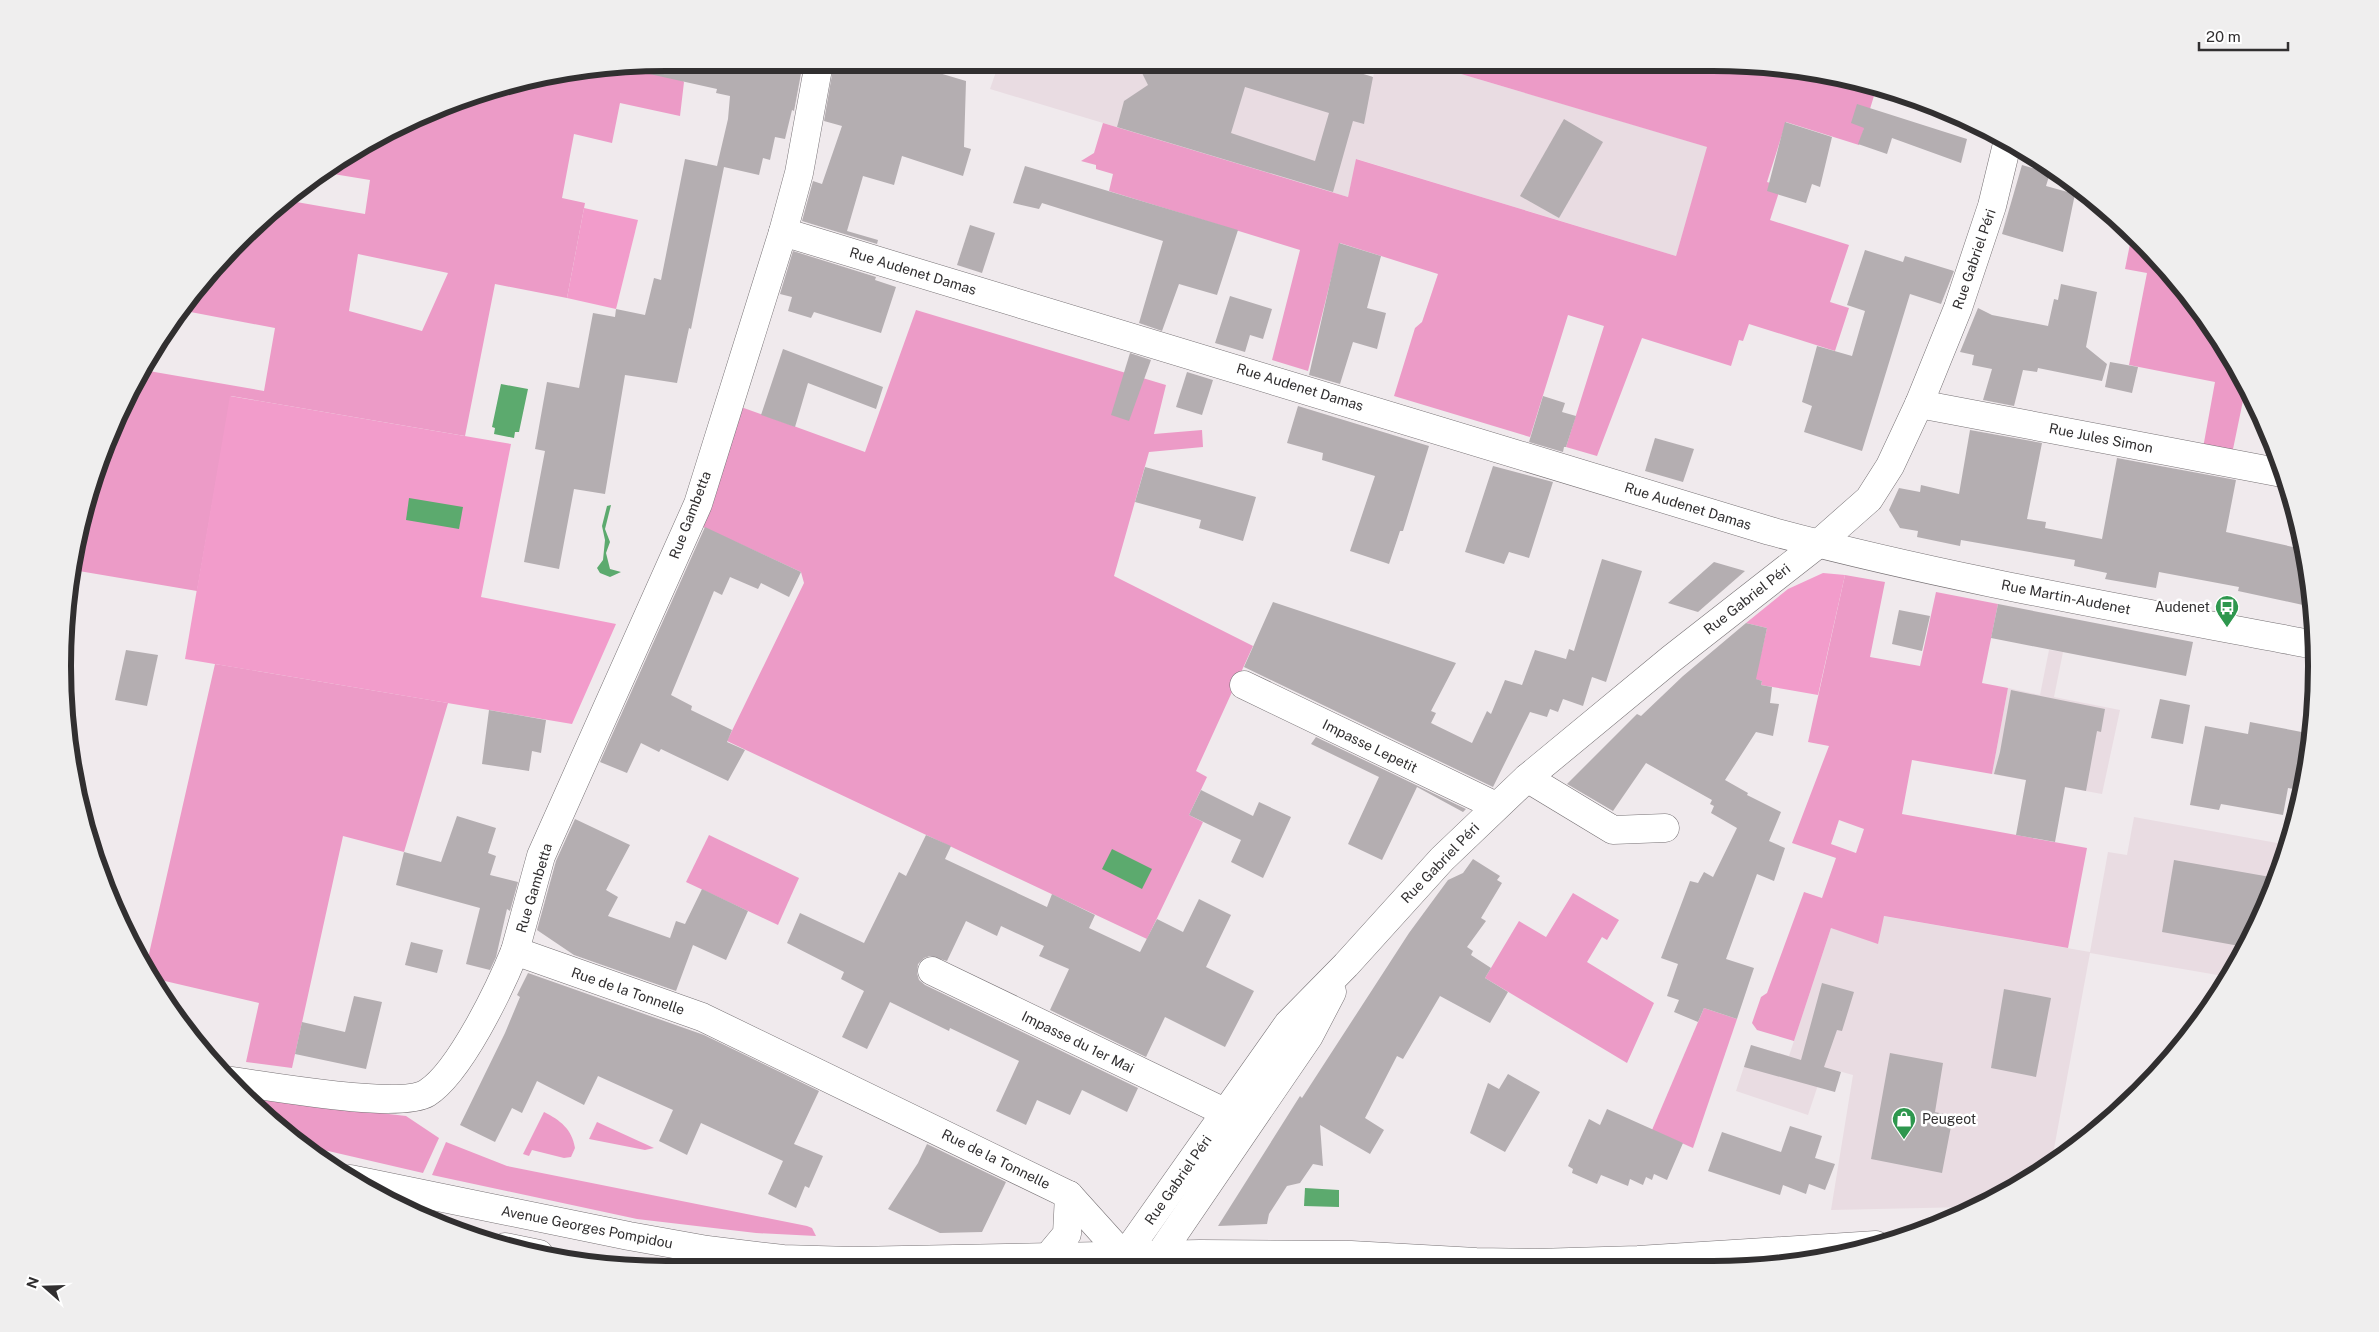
<svg xmlns="http://www.w3.org/2000/svg" width="2379" height="1332" font-family="'Public Sans',sans-serif">
	<style>
		.built { fill: #e9dce2 }
		.green { fill: #ec9bc7; fill-rule: evenodd }
		.forest { fill: #f29ccb }
		.water { fill: #5caa6e }
		.building { fill: #b4aeb1; fill-rule: evenodd }
		.lines { fill: none; stroke-linecap: round; stroke-linejoin: round }
		.minor-casing { stroke: #777275; stroke-width: 29 }
		.primary-casing { stroke: #777275; stroke-width: 29 }
		.minor { stroke: #fff; stroke-width: 28 }
		.primary { stroke: #fff; stroke-width: 28 }
		.labels { text-anchor: middle; stroke-width: 5; stroke-linejoin: round; paint-order: stroke }
		.street-label { font-size: 14px; fill: #312f30; stroke: #fff }
		.poi-label { font-size: 14px; fill: #312f30; stroke: #fff; text-anchor: end }
		.rim { fill: none; stroke: #312f30; stroke-width: 6 }
	</style>
	<rect width="100%" height="100%" fill="#f0eaed"/>
	<g class="built">
		<path d="M 999,63 L 1328,63 L 1373,77 L 1377,63 L 1424,63 L 1708,147 L 1676,256 L 1357,159 L 1348,197 L 990,89 Z"/>
		<path d="M 2049,650 L 2063,652 L 2054,697 L 2120,710 L 2102,794 L 1992,774 L 2008,688 L 2040,695 Z"/>
		<path d="M 2134,817 L 2288,845 L 2285,860 L 2236,967 L 2229,977 L 2090,953 L 2051,1165 L 1969,1207 L 1831,1210 L 1853,1075 L 1824,1067 L 1808,1115 L 1736,1091 L 1751,1045 L 1789,1056 L 1831,928 L 1883,916 L 2090,952 L 2108,852 L 2127,855 Z"/>
	</g>
	<g class="green">
		<path d="M 666,63 L 684,82 L 680,116 L 620,103 L 612,143 L 574,134 L 562,198 L 585,203 L 567,298 L 495,284 L 465,436 L 231,396 L 197,591 L 73,570 L 83,510 L 109,435 L 143,370 L 264,391 L 275,328 L 180,310 L 212,268 L 285,200 L 365,214 L 370,180 L 321,172 C 389,127 468,90 548,74 C 586,67 627,66 666,63 ZM 358,254 L 448,273 L 422,331 L 349,311 Z"/>
		<path d="M 1424,63 L 1752,64 L 1869,83 L 1877,86 L 1859,145 L 1786,122 L 1767,182 L 1781,186 L 1770,220 L 1849,245 L 1830,302 L 1849,308 L 1835,351 L 1749,324 L 1743,341 L 1739,340 L 1731,366 L 1642,338 L 1597,456 L 1566,447 L 1604,326 L 1568,315 L 1530,437 L 1394,396 L 1415,328 L 1422,322 L 1438,274 L 1340,243 L 1308,371 L 1272,360 L 1300,250 L 1109,191 L 1113,174 L 1096,169 L 1096,165 L 1081,161 L 1094,153 L 1103,123 L 1348,197 L 1356,159 L 1676,256 L 1707,147 Z"/>
		<path d="M 2132,234 L 2192,298 L 2246,386 L 2232,454 L 2203,448 L 2215,382 L 2129,365 L 2147,273 L 2125,269 Z"/>
		<path d="M 916,310 L 1166,385 L 1154,434 L 1202,430 L 1203,447 L 1149,452 L 1114,576 L 1253,646 L 1196,771 L 1207,777 L 1189,815 L 1203,822 L 1147,939 L 727,741 L 804,583 L 801,572 L 703,527 L 710,512 L 707,510 L 741,407 L 865,452 Z"/>
		<path d="M 1845,575 L 1885,582 L 1870,657 L 1920,666 L 1936,592 L 1998,604 L 1982,683 L 2008,688 L 1992,774 L 1912,760 L 1902,814 L 2087,848 L 2068,948 L 1884,916 L 1878,944 L 1831,928 L 1794,1041 L 1757,1030 L 1752,1023 L 1761,997 L 1767,993 L 1804,892 L 1822,898 L 1836,858 L 1792,843 L 1829,746 L 1808,742 ZM 1839,820 L 1864,829 L 1856,853 L 1831,844 Z"/>
		<path d="M 215,664 L 448,703 L 404,852 L 343,836 L 292,1068 L 246,1062 L 259,1003 L 152,978 L 146,967 Z"/>
		<path d="M 709,835 L 799,878 L 778,925 L 686,882 Z"/>
		<path d="M 1573,893 L 1619,920 L 1607,940 L 1602,937 L 1587,962 L 1654,1003 L 1627,1063 L 1485,978 L 1519,921 L 1546,937 Z"/>
		<path d="M 1704,1008 L 1737,1019 L 1693,1148 L 1652,1130 Z"/>
		<path d="M 249,1098 L 406,1116 L 439,1138 L 423,1173 L 298,1144 Z"/>
		<path d="M 544,1112 C 560,1120 572,1129 575,1148 L 571,1157 L 564,1158 L 532,1150 L 529,1156 L 523,1154 Z"/>
		<path d="M 597,1122 L 654,1148 L 645,1150 L 589,1139 Z"/>
		<path d="M 446,1142 L 507,1166 L 807,1226 L 812,1228 L 816,1236 L 756,1233 L 637,1219 L 432,1175 Z"/>
	</g>
	<g class="forest">
		<path d="M 584,208 L 638,220 L 616,309 L 567,298 Z"/>
		<path d="M 230,396 L 511,444 L 481,597 L 616,624 L 572,724 L 185,659 Z"/>
		<path d="M 1823,573 L 1845,575 L 1818,695 L 1761,685 L 1762,681 L 1755,679 L 1767,628 L 1746,623 L 1788,589 Z"/>
	</g>
	<g class="water">
		<path d="M 501,384 L 528,389 L 519,432 L 515,432 L 514,438 L 494,434 L 495,428 L 492,427 Z"/>
		<path d="M 409,498 L 463,507 L 459,529 L 406,520 Z"/>
		<path d="M 611,505 L 605,529 L 610,542 L 606,553 L 610,569 L 621,572 L 610,577 L 600,573 L 597,568 L 603,560 L 605,540 L 602,526 L 607,506 Z"/>
		<path d="M 1112,849 L 1152,869 L 1142,889 L 1102,869 Z"/>
		<path d="M 1305,1188 L 1339,1190 L 1339,1207 L 1304,1206 Z"/>
	</g>
	<g class="building">
		<path d="M 666,62 L 803,63 L 794,111 L 792,110 L 785,139 L 775,137 L 770,160 L 763,158 L 759,175 L 724,167 L 691,329 L 689,328 L 677,383 L 625,375 L 605,494 L 574,489 L 559,569 L 524,562 L 545,451 L 535,449 L 547,382 L 579,388 L 593,313 L 615,317 L 616,309 L 645,315 L 654,278 L 661,280 L 685,159 L 717,166 L 728,119 L 730,96 L 716,93 L 717,89 L 645,73 L 646,64 Z"/>
		<path d="M 834,63 L 888,63 L 929,70 L 966,81 L 964,147 L 971,149 L 963,176 L 902,156 L 894,185 L 863,176 L 847,231 L 878,240 L 877,244 L 802,221 L 813,181 L 822,184 L 842,126 L 824,121 Z"/>
		<path d="M 1137,63 L 1328,63 L 1373,77 L 1364,124 L 1353,121 L 1333,192 L 1117,127 L 1124,101 L 1148,85 ZM 1245,87 L 1329,113 L 1315,161 L 1231,133 Z"/>
		<path d="M 1857,104 L 1967,139 L 1961,163 L 1892,138 L 1887,154 L 1858,144 L 1864,128 L 1851,123 Z"/>
		<path d="M 1564,119 L 1603,142 L 1559,218 L 1520,196 Z"/>
		<path d="M 1785,122 L 1832,137 L 1820,187 L 1812,184 L 1806,203 L 1767,191 Z"/>
		<path d="M 2022,165 L 2050,173 L 2046,186 L 2075,194 L 2063,252 L 2002,234 Z"/>
		<path d="M 1025,166 L 1238,230 L 1217,295 L 1179,284 L 1162,331 L 1139,323 L 1163,241 L 1042,203 L 1039,209 L 1013,203 Z"/>
		<path d="M 970,225 L 995,233 L 982,273 L 957,265 Z"/>
		<path d="M 1339,243 L 1381,256 L 1367,308 L 1386,313 L 1377,349 L 1353,342 L 1340,384 L 1309,375 Z"/>
		<path d="M 1865,250 L 1903,262 L 1905,256 L 1954,271 L 1941,304 L 1910,294 L 1862,451 L 1804,432 L 1812,406 L 1802,402 L 1817,346 L 1852,356 L 1865,311 L 1847,305 Z"/>
		<path d="M 793,251 L 876,277 L 875,280 L 896,287 L 881,333 L 814,312 L 811,318 L 788,311 L 792,297 L 780,294 Z"/>
		<path d="M 2061,284 L 2097,292 L 2086,347 L 2107,364 L 2102,381 L 2038,368 L 2037,372 L 2023,370 L 2014,406 L 1983,400 L 1992,369 L 1972,365 L 1974,355 L 1960,352 L 1978,308 L 1992,315 L 2048,326 L 2054,299 L 2058,300 Z"/>
		<path d="M 1230,296 L 1272,309 L 1263,339 L 1250,335 L 1245,352 L 1215,343 Z"/>
		<path d="M 783,349 L 883,387 L 876,409 L 808,383 L 795,427 L 761,415 Z"/>
		<path d="M 1130,353 L 1151,360 L 1129,421 L 1111,415 Z"/>
		<path d="M 2110,362 L 2138,367 L 2132,393 L 2105,387 Z"/>
		<path d="M 1187,372 L 1213,380 L 1202,415 L 1176,407 Z"/>
		<path d="M 1543,396 L 1565,403 L 1562,412 L 1576,416 L 1566,447 L 1564,447 L 1563,452 L 1529,442 Z"/>
		<path d="M 1298,406 L 1429,446 L 1403,531 L 1400,531 L 1389,564 L 1350,551 L 1375,476 L 1322,460 L 1323,453 L 1287,443 Z"/>
		<path d="M 1970,430 L 2042,443 L 2027,519 L 2046,522 L 2045,528 L 2102,539 L 2117,458 L 2236,480 L 2226,532 L 2302,549 L 2311,601 L 2304,600 L 2303,605 L 2238,591 L 2239,587 L 2159,572 L 2156,588 L 2105,579 L 2107,573 L 2074,566 L 2075,560 L 1961,540 L 1960,546 L 1917,537 L 1918,531 L 1900,528 L 1889,510 L 1899,488 L 1920,492 L 1921,485 L 1959,494 Z"/>
		<path d="M 1655,438 L 1694,449 L 1683,482 L 1645,471 Z"/>
		<path d="M 1493,466 L 1553,482 L 1529,558 L 1509,552 L 1504,564 L 1465,552 Z"/>
		<path d="M 1145,467 L 1256,497 L 1243,541 L 1199,528 L 1201,520 L 1135,502 Z"/>
		<path d="M 705,527 L 801,572 L 789,597 L 761,583 L 758,589 L 730,577 L 722,595 L 714,591 L 671,695 L 692,706 L 691,710 L 732,730 L 727,742 L 745,750 L 728,781 L 661,749 L 659,752 L 641,743 L 627,773 L 600,762 Z"/>
		<path d="M 1602,559 L 1642,571 L 1606,682 L 1592,677 L 1583,706 L 1563,699 L 1558,712 L 1550,709 L 1547,717 L 1530,712 L 1493,787 L 1244,667 L 1273,602 L 1456,663 L 1431,711 L 1436,713 L 1431,723 L 1472,743 L 1487,711 L 1491,714 L 1505,680 L 1522,685 L 1535,650 L 1566,659 L 1569,649 L 1574,651 Z"/>
		<path d="M 1714,562 L 1745,571 L 1698,612 L 1668,603 Z"/>
		<path d="M 1998,604 L 2193,642 L 2186,676 L 1991,638 Z"/>
		<path d="M 1899,610 L 1930,616 L 1922,651 L 1892,644 Z"/>
		<path d="M 1746,623 L 1767,628 L 1756,679 L 1762,681 L 1761,685 L 1772,687 L 1770,703 L 1779,704 L 1773,736 L 1756,732 L 1725,780 L 1748,793 L 1747,795 L 1781,812 L 1769,841 L 1785,848 L 1774,881 L 1757,874 L 1726,959 L 1754,968 L 1737,1019 L 1704,1008 L 1698,1022 L 1674,1012 L 1679,1000 L 1667,996 L 1678,964 L 1661,958 L 1690,881 L 1698,883 L 1704,872 L 1713,877 L 1737,828 L 1711,813 L 1714,806 L 1710,804 L 1712,800 L 1646,763 L 1613,811 L 1567,784 L 1637,714 L 1641,716 L 1683,676 Z"/>
		<path d="M 126,650 L 158,655 L 147,706 L 115,700 Z"/>
		<path d="M 2011,690 L 2105,709 L 2101,732 L 2097,731 L 2086,791 L 2065,787 L 2055,842 L 2016,835 L 2026,780 L 1994,774 L 2000,752 Z"/>
		<path d="M 2160,699 L 2190,705 L 2183,744 L 2151,738 Z"/>
		<path d="M 489,710 L 546,720 L 541,753 L 532,751 L 529,771 L 482,764 Z"/>
		<path d="M 2250,722 L 2312,734 L 2311,744 L 2299,790 L 2288,788 L 2283,815 L 2221,804 L 2219,810 L 2190,805 L 2205,726 L 2248,734 Z"/>
		<path d="M 1316,737 L 1466,809 L 1463,812 L 1417,787 L 1382,860 L 1348,844 L 1379,777 L 1311,744 Z"/>
		<path d="M 1201,790 L 1253,816 L 1259,802 L 1291,817 L 1263,878 L 1231,862 L 1241,840 L 1189,815 Z"/>
		<path d="M 457,816 L 496,828 L 488,853 L 496,856 L 490,875 L 518,882 L 510,911 L 507,909 L 496,957 L 490,970 L 466,964 L 480,908 L 396,885 L 404,852 L 441,862 Z"/>
		<path d="M 575,819 L 630,845 L 606,890 L 618,897 L 608,916 L 670,938 L 676,921 L 685,924 L 702,889 L 748,911 L 726,960 L 693,945 L 676,991 L 574,955 L 537,930 L 556,861 Z"/>
		<path d="M 926,835 L 951,846 L 945,859 L 1047,907 L 1052,894 L 1095,915 L 1089,928 L 1140,952 L 1157,919 L 1183,932 L 1199,899 L 1231,915 L 1206,967 L 1254,991 L 1225,1047 L 1165,1017 L 1146,1057 L 1050,1010 L 1069,969 L 1039,956 L 1044,946 L 1001,926 L 997,936 L 966,921 L 947,961 L 930,956 L 924,958 L 918,964 L 917,973 L 919,980 L 925,985 L 1138,1088 L 1127,1112 L 1082,1090 L 1070,1115 L 1037,1100 L 1026,1125 L 996,1111 L 1019,1061 L 950,1028 L 949,1031 L 890,1002 L 867,1049 L 842,1037 L 864,991 L 841,979 L 844,972 L 787,943 L 800,913 L 864,943 L 899,872 L 906,876 Z"/>
		<path d="M 1473,859 L 1500,876 L 1497,880 L 1502,883 L 1481,918 L 1486,921 L 1467,947 L 1473,951 L 1471,955 L 1491,968 L 1485,978 L 1508,992 L 1490,1023 L 1440,996 L 1403,1059 L 1397,1056 L 1365,1118 L 1384,1130 L 1370,1154 L 1320,1125 L 1323,1166 L 1313,1164 L 1300,1183 L 1287,1186 L 1269,1214 L 1267,1224 L 1218,1226 L 1300,1096 L 1302,1098 L 1409,933 L 1448,880 L 1463,873 Z"/>
		<path d="M 2174,860 L 2276,878 L 2245,947 L 2162,932 Z"/>
		<path d="M 411,942 L 443,950 L 437,973 L 405,965 Z"/>
		<path d="M 528,973 L 704,1035 L 819,1091 L 794,1144 L 823,1156 L 809,1188 L 805,1186 L 796,1208 L 768,1194 L 783,1161 L 701,1123 L 687,1155 L 659,1141 L 673,1110 L 598,1076 L 584,1105 L 537,1081 L 522,1113 L 512,1108 L 495,1142 L 460,1125 L 505,1033 L 520,997 L 517,995 Z"/>
		<path d="M 1822,983 L 1854,992 L 1842,1031 L 1837,1030 L 1824,1067 L 1841,1072 L 1835,1092 L 1744,1067 L 1751,1045 L 1801,1060 Z"/>
		<path d="M 2004,989 L 2051,998 L 2036,1077 L 1991,1068 Z"/>
		<path d="M 354,996 L 382,1002 L 366,1069 L 295,1054 L 302,1022 L 345,1032 Z"/>
		<path d="M 1890,1053 L 1943,1063 L 1935,1112 L 1953,1116 L 1942,1173 L 1871,1159 Z"/>
		<path d="M 1508,1074 L 1540,1092 L 1505,1152 L 1470,1133 L 1488,1083 L 1499,1089 Z"/>
		<path d="M 1607,1109 L 1683,1143 L 1667,1180 L 1654,1174 L 1652,1180 L 1646,1177 L 1643,1185 L 1630,1179 L 1628,1186 L 1601,1175 L 1597,1184 L 1572,1173 L 1573,1169 L 1568,1166 L 1589,1119 L 1600,1125 Z"/>
		<path d="M 1790,1126 L 1822,1136 L 1815,1158 L 1835,1164 L 1825,1190 L 1809,1184 L 1806,1194 L 1783,1185 L 1780,1195 L 1708,1171 L 1722,1132 L 1781,1152 Z"/>
		<path d="M 927,1144 L 1006,1182 L 982,1232 L 940,1233 L 888,1209 L 918,1163 Z"/>
	</g>
	<g class="lines">
		<g class="minor-casing">
			<g id="minor">
				<path d="M 783,232 L 1770,531 C 1949,579 2132,610 2315,645"/>
				<path d="M 1919,404 L 2282,473"/>
				<path d="M 1244,685 L 1496,806"/>
				<path d="M 1527,778 L 1613,830 L 1665,828"/>
				<path d="M 515,951 L 541,856 L 698,504 L 783,232 L 799,173 L 819,63"/>
				<path d="M 932,971 L 1241,1120"/>
				<path d="M 231,1081 C 269,1086 399,1110 427,1093 C 460,1072 500,988 515,951 L 702,1017 L 1069,1195 L 1124,1256 L 1288,1024 L 1346,965 L 1442,859 L 1527,778 L 1671,659 L 1818,544 L 1869,499 L 1890,466 L 1919,404 L 1958,308 L 1992,206 L 2008,140"/>
				<path d="M 1047,1258 L 1067,1234 L 1069,1195"/>
				<path d="M 1152,1266 L 1309,1036 L 1332,992"/>
			</g>
		</g>
		<g class="primary-casing">
			<g id="primary">
				<path d="M 350,1179 L 629,1236 L 707,1250 L 783,1259 L 852,1261 L 1200,1254 L 1351,1255 L 1476,1262 L 1536,1263 L 1638,1260 L 1876,1245"/>
				<path d="M 505,1247 L 539,1254"/>
			</g>
		</g>
		<use href="#minor" class="minor"/>
		<use href="#primary" class="primary"/>
	</g>
	<defs>
		<g id="bus-pin" transform="scale(1.25)"><path d="M0 17L-7.5 6A9.5 9.5 0 1 1 7.5 6Z" fill="#2e974e" stroke="#fff"/><path d="M-5-6H5V4H4V6H2V4H-2V6H-4V4H-5ZM-3.5-4V0h7V-4ZM-3.5 1.2v1.5H-2V1.2ZM2 1.2v1.5H3.5V1.2Z" fill="#fff"/></g>
		<g id="shop-pin" transform="scale(1.25)"><path d="M0 17L-7.5 6A9.5 9.5 0 1 1 7.5 6Z" fill="#2e974e" stroke="#fff"/><path d="M-5-2.5h2.3a2.7 3.5 0 0 1 5.4 0H5L5.5 6h-11ZM-1.5-2.5h3a1.5 2.3 0 0 0-3 0Z" fill="#fff"/></g>
	</defs>
	<g fill-rule="evenodd">
		<use href="#bus-pin" x="2227" y="607"/>
		<use href="#shop-pin" x="1904" y="1119"/>
	</g>
	<g class="labels">
		<g class="street-label">
			<text transform="translate(1974 259) rotate(-71)" y="5">Rue Gabriel Péri</text>
			<text transform="translate(913 271) rotate(17)" y="5">Rue Audenet Damas</text>
			<text transform="translate(1300 387) rotate(17)" y="5">Rue Audenet Damas</text>
			<text transform="translate(2101 438) rotate(11)" y="5">Rue Jules Simon</text>
			<text transform="translate(1688 506) rotate(17)" y="5">Rue Audenet Damas</text>
			<text transform="translate(690 515) rotate(-69)" y="5">Rue Gambetta</text>
			<text transform="translate(2066 597) rotate(11)" y="5">Rue Martin-Audenet</text>
			<text transform="translate(1747 599) rotate(-38)" y="5">Rue Gabriel Péri</text>
			<text transform="translate(1370 746) rotate(26)" y="5">Impasse Lepetit</text>
			<text transform="translate(1440 863) rotate(-46)" y="5">Rue Gabriel Péri</text>
			<text transform="translate(534 888) rotate(-73)" y="5">Rue Gambetta</text>
			<text transform="translate(628 991) rotate(19)" y="5">Rue de la Tonnelle</text>
			<text transform="translate(1078 1042) rotate(26)" y="5">Impasse du 1er Mai</text>
			<text transform="translate(996 1159) rotate(26)" y="5">Rue de la Tonnelle</text>
			<text transform="translate(1178 1180) rotate(-55)" y="5">Rue Gabriel Péri</text>
			<text transform="translate(587 1227) rotate(11)" y="5">Avenue Georges Pompidou</text>
		</g>
		<g class="poi-label">
			<text x="2210" y="612">Audenet</text>
			<text x="1922" y="1124" text-anchor="start">Peugeot</text>
		</g>
	</g>
	<path d="M0 0H2379V1332H0ZM666 71H1713A595 595 0 0 1 2308 666V666A595 595 0 0 1 1713 1261H666A595 595 0 0 1 71 666V666A595 595 0 0 1 666 71Z" fill="#efeeee" fill-rule="evenodd"/>
	<path class="rim" d="M666 71H1713A595 595 0 0 1 2308 666V666A595 595 0 0 1 1713 1261H666A595 595 0 0 1 71 666V666A595 595 0 0 1 666 71Z"/>
	<g transform="translate(45 1287) rotate(290)" stroke="#ffffff" stroke-width="4" paint-order="stroke">
	<path d="M0-4L9 19L0 12L-9 19Z" fill="#312f30"/>
	<text y="-8" font-size="14" font-weight="bold" text-anchor="middle" fill="#312f30">N</text>
	</g>
	<path d="M2199 42v8h89v-8" fill="none" stroke="#312f30" stroke-width="2.5"/>
	<text x="2206" y="42" font-size="15" fill="#312f30" stroke="#ffffff" stroke-width="4" paint-order="stroke">20 m</text>
</svg>
